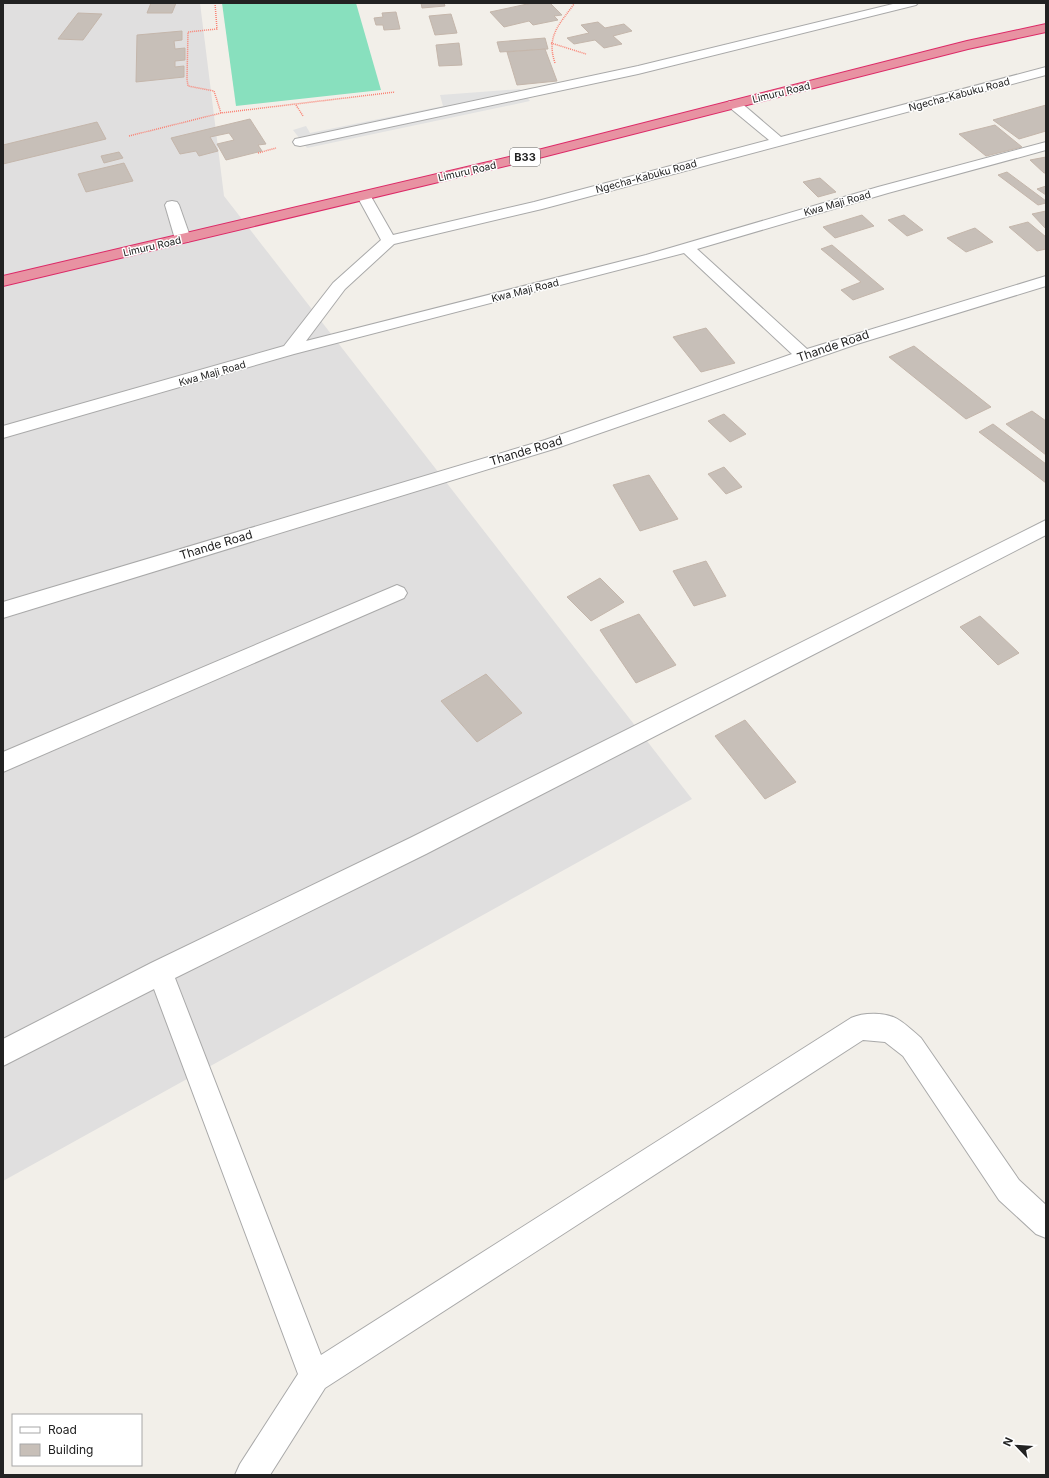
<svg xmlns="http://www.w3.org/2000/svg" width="1049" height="1478" font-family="Inter,sans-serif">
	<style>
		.residential { fill: #e0dfdf }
		.pitch { fill: #88e0be }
		.parking { fill: #e2e2e2 }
		.building { fill: #c7bfb8; stroke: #c4b6ab }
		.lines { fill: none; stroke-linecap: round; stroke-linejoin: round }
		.minor-casing { stroke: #a9a9a9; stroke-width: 2 }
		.highway-casing { stroke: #dc2a67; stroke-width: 2 }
		.path { stroke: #fa8072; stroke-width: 1.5; stroke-dasharray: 1 1; stroke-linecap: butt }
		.minor { fill: #fff; fill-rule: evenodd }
		.highway { fill: #e892a2; fill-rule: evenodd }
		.labels { text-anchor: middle; stroke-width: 3; stroke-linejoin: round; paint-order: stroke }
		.far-street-label { font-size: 10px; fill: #222; stroke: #fff }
		.shield { fill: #fff; stroke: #646464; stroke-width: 1 }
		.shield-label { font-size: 11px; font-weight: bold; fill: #222 }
		.street-label { font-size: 12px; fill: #222; stroke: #fff }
	</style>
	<rect width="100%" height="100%" fill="#f2efe9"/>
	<path class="residential" d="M 3,3 L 200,3 L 224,196 L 692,799 L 3,1181 Z"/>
	<path class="pitch" d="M 222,3 L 356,3 L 381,90 L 236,106 Z"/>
	<path class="parking" d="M 520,89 L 530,101 L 307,148 L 293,130 L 306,126 L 310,133 L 443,106 L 440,95 Z"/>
	<g class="building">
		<path d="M 151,3 L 176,3 L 172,13 L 147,13 Z"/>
		<path d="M 421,3 L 444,3 L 445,6 L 422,8 Z"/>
		<path d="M 532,3 L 550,3 L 562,15 L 554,16 L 558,20 L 533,25 L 529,21 L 504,27 L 490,12 Z"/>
		<path d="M 396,12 L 400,29 L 384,30 L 383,25 L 376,25 L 374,18 L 383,17 L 382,13 Z"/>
		<path d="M 78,13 L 102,14 L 83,40 L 58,39 Z"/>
		<path d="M 451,14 L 457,33 L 435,35 L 429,16 Z"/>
		<path d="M 598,22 L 605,28 L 624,24 L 632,31 L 613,36 L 622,44 L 604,48 L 595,40 L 574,44 L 567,38 L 589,33 L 581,25 Z"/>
		<path d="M 182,31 L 182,40 L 174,41 L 175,49 L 185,48 L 185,60 L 175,61 L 175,67 L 184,66 L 184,77 L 136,82 L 137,35 Z"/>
		<path d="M 545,38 L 548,49 L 500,52 L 497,42 Z"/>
		<path d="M 459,43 L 462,65 L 439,66 L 436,45 Z"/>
		<path d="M 545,49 L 557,81 L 517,85 L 507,52 Z"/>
		<path d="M 1046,105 L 1046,131 L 1019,139 L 993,120 Z"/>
		<path d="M 250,119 L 266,144 L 258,145 L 262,151 L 226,160 L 217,144 L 234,140 L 229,133 L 210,137 L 218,151 L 199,156 L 196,151 L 180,154 L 171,138 Z"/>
		<path d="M 97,122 L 106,139 L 3,164 L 3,145 Z"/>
		<path d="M 995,125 L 1022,147 L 986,156 L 959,134 Z"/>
		<path d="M 119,152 L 123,158 L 104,163 L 101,156 Z"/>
		<path d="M 1046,157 L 1046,173 L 1044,173 L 1030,160 Z"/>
		<path d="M 124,163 L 133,181 L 86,192 L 78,174 Z"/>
		<path d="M 1007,172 L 1046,201 L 1046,203 L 1038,205 L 998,175 Z"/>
		<path d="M 820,178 L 836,192 L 818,197 L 803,182 Z"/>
		<path d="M 1046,186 L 1046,195 L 1037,189 Z"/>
		<path d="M 1046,211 L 1046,229 L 1032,214 Z"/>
		<path d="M 862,215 L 874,226 L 835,238 L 823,227 Z"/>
		<path d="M 904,215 L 923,230 L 907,236 L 888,220 Z"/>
		<path d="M 1028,222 L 1046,237 L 1046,249 L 1037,251 L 1009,227 Z"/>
		<path d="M 975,228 L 993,242 L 966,252 L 947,238 Z"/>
		<path d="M 832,245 L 884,289 L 853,300 L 841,290 L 861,282 L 821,249 Z"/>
		<path d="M 706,328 L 735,363 L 701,372 L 673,337 Z"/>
		<path d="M 914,346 L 991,407 L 966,419 L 889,357 Z"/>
		<path d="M 1032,411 L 1046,421 L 1046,455 L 1006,424 Z"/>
		<path d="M 724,414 L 746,434 L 730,442 L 708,421 Z"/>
		<path d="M 993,424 L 1046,464 L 1046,483 L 979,432 Z"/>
		<path d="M 724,467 L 742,487 L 726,494 L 708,474 Z"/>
		<path d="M 649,475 L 678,519 L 640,531 L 613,485 Z"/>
		<path d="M 706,561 L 726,596 L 694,606 L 673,571 Z"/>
		<path d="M 600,578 L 624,602 L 591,621 L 567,597 Z"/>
		<path d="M 639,614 L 676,665 L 636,683 L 600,630 Z"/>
		<path d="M 980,616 L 1019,653 L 998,665 L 960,627 Z"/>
		<path d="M 486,674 L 522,713 L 477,742 L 441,701 Z"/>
		<path d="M 745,720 L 796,782 L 765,799 L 715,736 Z"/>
	</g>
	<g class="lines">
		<g class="minor-casing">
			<g id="minor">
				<path d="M 897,3 L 918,3 L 916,5 L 638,74 L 300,146 L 295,145 L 293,142 L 295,139 L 300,138 L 638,66 Z"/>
				<path d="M 1046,67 L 1046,75 L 542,209 L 394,244 L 345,289 L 306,341 L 646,255 L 878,187 L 1046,142 L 1046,150 L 888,193 L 697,249 L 807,349 L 1046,276 L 1046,286 L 857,344 L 557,448 L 3,618 L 3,602 L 545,440 L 792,354 L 684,253 L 294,354 L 3,438 L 3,426 L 284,346 L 333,283 L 381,240 L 357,196 L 359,193 L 369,193 L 393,235 L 534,202 L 769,140 L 729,107 L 727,104 L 729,101 L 739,101 L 781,137 Z"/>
				<path d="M 172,201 L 177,202 L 179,205 L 191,239 L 188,242 L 178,242 L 175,239 L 165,205 L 167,202 Z"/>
				<path d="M 1046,520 L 1046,535 L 426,854 L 175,978 L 321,1355 L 851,1018 C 864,1012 887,1012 899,1020 C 907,1025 914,1032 921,1038 L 1019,1180 L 1046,1205 L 1046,1238 L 1036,1234 L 999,1200 L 903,1056 L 885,1042 L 863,1040 L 325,1388 L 270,1475 L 235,1475 L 240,1464 L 298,1374 L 154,989 L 3,1066 L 3,1039 L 151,963 L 410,838 Z"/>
				<path d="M 397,585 L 404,588 L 407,593 L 404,598 L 3,772 L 3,752 Z"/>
			</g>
		</g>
		<g class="highway-casing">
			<path id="highway" d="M 1046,24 L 1046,32 L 968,49 L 531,160 L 3,286 L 3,276 L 530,152 L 967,41 Z"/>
		</g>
		<g class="path">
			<path d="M 215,3 L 217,29 L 188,32 L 187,79 L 188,86 L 214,91 L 221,113"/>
			<path d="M 551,43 L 586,54"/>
			<path d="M 555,63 C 546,36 559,25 574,4"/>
			<path d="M 296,105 L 303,116"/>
			<path d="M 129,136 L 221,113 L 395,92"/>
			<path d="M 258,153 L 276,148"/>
		</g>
		<use href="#minor" class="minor"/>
		<use href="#highway" class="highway"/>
	</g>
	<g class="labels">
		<g class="far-street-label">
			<text transform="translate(781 92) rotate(-14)" y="4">Limuru Road</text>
			<text transform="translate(959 94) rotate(-15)" y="4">Ngecha-Kabuku Road</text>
			<text transform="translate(467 171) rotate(-13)" y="4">Limuru Road</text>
			<text transform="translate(646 176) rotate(-15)" y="4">Ngecha-Kabuku Road</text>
			<text transform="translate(837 203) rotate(-16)" y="4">Kwa Maji Road</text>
			<text transform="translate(152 246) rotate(-13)" y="4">Limuru Road</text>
			<text transform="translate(525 290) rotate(-14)" y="4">Kwa Maji Road</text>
			<text transform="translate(212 373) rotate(-16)" y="4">Kwa Maji Road</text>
		</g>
		<rect class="shield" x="510" y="148" width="30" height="18" rx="3"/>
		<g class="shield-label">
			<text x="525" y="161">B33</text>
		</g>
		<g class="street-label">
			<text transform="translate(833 346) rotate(-19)" y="4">Thande Road</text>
			<text transform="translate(526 451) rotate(-17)" y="4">Thande Road</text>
			<text transform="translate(216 545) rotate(-17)" y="4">Thande Road</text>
		</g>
	</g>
	<rect width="1049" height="1478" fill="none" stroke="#222222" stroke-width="8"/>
	<rect x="12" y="1414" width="130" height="52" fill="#ffffff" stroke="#a7a7a7"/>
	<rect x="20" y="1427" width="20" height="6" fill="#ffffff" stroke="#a7a7a7"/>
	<text x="48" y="1434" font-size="12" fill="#222222">Road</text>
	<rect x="20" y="1444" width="20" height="12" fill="#c7bfb8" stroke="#a7a7a7"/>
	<text x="48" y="1454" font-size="12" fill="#222222">Building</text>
	<g transform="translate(1017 1446) rotate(295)" stroke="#ffffff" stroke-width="3" paint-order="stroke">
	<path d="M0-3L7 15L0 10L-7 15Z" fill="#222222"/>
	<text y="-6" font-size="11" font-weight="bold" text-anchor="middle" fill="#222222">N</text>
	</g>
</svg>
